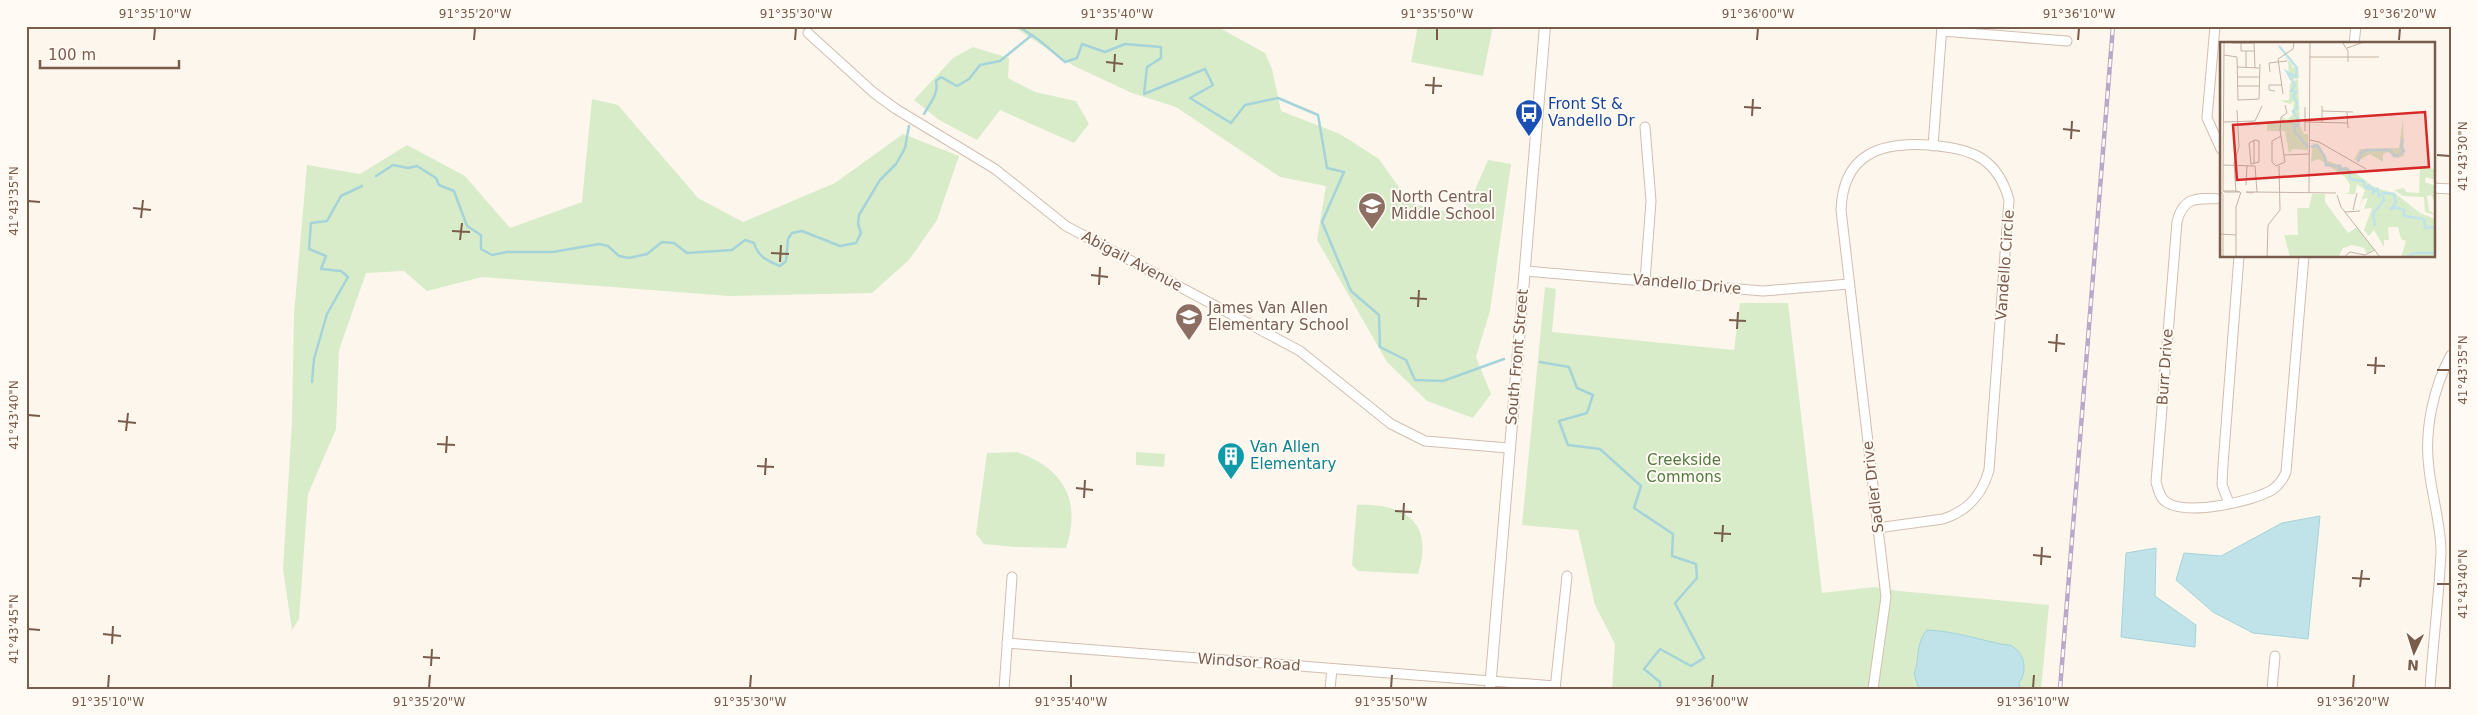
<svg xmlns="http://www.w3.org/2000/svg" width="2477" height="715" font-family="'DejaVu Sans',sans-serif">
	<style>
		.green { fill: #d8ecc9 }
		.water { fill: #bfe3e8; stroke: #a5d3da }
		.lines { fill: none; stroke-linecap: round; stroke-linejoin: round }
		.stream { stroke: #a5d3da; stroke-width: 2.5 }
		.minor-casing { stroke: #d1beb0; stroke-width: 11 }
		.tertiary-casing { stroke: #d1beb0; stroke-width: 12 }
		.minor { stroke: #fff; stroke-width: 9 }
		.tertiary { stroke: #fff; stroke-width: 10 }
		.rail-casing { stroke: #b9a8c9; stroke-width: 4.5 }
		.rail { stroke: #fffaf3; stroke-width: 2.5; stroke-dasharray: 8; stroke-linecap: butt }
		.ticks { fill: none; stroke: #7a5c4d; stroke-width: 2 }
		.labels { text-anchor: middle; stroke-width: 4; stroke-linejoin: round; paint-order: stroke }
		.transit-label { font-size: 15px; fill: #164399; stroke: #fffaf3; text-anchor: start }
		.education-label { font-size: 15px; fill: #785e54; stroke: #fffaf3; text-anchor: start }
		.street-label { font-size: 15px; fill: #7a5c4d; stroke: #fffaf3 }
		.culture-label { font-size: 15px; fill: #0d838f; stroke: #fffaf3; text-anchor: start }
		.park-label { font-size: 15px; fill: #537a41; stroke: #fffaf3 }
		.inset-river { fill: none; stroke: #bfe3e8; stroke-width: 2.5 }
		.inset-road { fill: none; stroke: #c5b3a7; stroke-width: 1 }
		.view { fill: #d62828; fill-opacity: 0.15; stroke: #d62828; stroke-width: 2.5 }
		.inset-edge { fill: none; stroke: #7a5c4d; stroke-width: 2.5 }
		.neatline { fill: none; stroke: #7a5c4d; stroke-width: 2 }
		.ticks-label { font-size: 12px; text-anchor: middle; fill: #7a5c4d }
	</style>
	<rect width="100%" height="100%" fill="#fdf6ec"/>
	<g class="green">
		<path d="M 1012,26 L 1216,26 L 1265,53 L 1272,69 L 1281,111 L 1340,134 L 1379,159 L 1410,203 L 1455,214 L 1471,199 L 1488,160 L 1511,164 L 1490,311 L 1476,357 L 1491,394 L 1473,418 L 1427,401 L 1387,362 L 1317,240 L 1326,186 L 1280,177 L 1176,107 L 1132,93 L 1074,66 Z"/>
		<path d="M 1418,26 L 1493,26 L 1483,76 L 1411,62 Z"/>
		<path d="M 973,47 L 1009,58 L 1008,78 L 1035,92 L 1076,101 L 1089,124 L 1074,143 L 1000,110 L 977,140 L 939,120 L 914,100 L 953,58 Z"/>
		<path d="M 592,99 L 618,105 L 698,198 L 743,222 L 835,183 L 903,134 L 959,156 L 937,220 L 909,260 L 872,293 L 729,296 L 482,277 L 427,291 L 404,271 L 366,273 L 339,350 L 336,429 L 308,494 L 299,619 L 292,630 L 283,569 L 292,422 L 294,314 L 307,165 L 360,174 L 407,145 L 465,176 L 510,228 L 582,202 Z"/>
		<path d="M 1545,287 L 1556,289 L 1552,332 L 1734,350 L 1740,303 L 1788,303 L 1822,593 L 1874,587 L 1899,591 L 2049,605 L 2041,689 L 1612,689 L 1615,644 L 1595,605 L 1578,530 L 1522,525 Z"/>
		<path d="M 1017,452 C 1063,468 1082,500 1066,548 L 1015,547 L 984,544 L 976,534 L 987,453 Z"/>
		<path d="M 1136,452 L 1165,454 L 1164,467 L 1136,465 Z"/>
		<path d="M 1357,505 C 1406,503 1434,523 1418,574 L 1358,571 L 1352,565 Z"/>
	</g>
	<g class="water">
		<path d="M 2320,516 L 2308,639 L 2253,633 L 2213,612 L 2176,580 L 2184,553 L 2221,556 L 2282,523 Z"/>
		<path d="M 2156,548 L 2155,596 L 2196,625 L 2195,647 L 2121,637 L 2126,553 Z"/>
		<path d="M 1927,630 C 1952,631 1973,638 1997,643 C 2002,645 2008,644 2012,646 C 2026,654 2027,672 2019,683 L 2020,689 L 1919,689 L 1914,674 C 1920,659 1915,643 1927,630 Z"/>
	</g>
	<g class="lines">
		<g class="stream">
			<path d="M 1018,26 L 1039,40 L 1065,62 L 1077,58 L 1082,44 L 1105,52 L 1125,44 L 1161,47 L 1161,58 L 1147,67 L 1144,94 L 1205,69 L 1213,85 L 1190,98 L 1231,123 L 1245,105 L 1278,98 L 1318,115 L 1327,168 L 1344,172 L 1322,222 L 1351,291 L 1379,315 L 1380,347 L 1406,360 L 1415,380 L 1443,381 L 1504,359"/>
			<path d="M 924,114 C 930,103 939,94 936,81 L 941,77 L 957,86 L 969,79 L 980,65 L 1000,61 L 1032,35"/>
			<path d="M 376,176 L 393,165 L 408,168 L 417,166 L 436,178 L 439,185 L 454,191 L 467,226 L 481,235 L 481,249 L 492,255 L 507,252 L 553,252 L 599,244 L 608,246 L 619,256 L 629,258 L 647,254 L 662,242 L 674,243 L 687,253 L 732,250 L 745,240 L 754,243 C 758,257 768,261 780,266 L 786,261 L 788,239 L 792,233 L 802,231 L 840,246 L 856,243 L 861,233 L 858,224 L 859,215 L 880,180 L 896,164 L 905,148 L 909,126"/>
			<path d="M 1540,362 L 1569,367 L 1577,388 L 1593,395 L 1587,413 L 1559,421 L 1568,445 L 1600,449 L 1641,486 L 1634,508 L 1673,534 L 1672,556 L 1696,564 L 1697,578 L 1675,603 L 1704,658 L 1691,666 L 1660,649 L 1644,669 L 1660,682 L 1660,689"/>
			<path d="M 312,382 L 314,359 L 327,314 L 348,277 L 341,271 L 321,269 L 326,256 L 309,249 L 311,223 L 327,221 L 341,196 L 362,186"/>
		</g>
		<g class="minor-casing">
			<g id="minor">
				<path d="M 2215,26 L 2207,118 L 2221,149"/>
				<path d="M 1942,31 L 2067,41"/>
				<path d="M 808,33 L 874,93 L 896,109 L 995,169 L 1066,226 L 1300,351 L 1391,424 L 1425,441 L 1508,448"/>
				<path d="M 2354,44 L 2356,26"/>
				<path d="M 1645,127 L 1651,201 L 1645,281"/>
				<path d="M 1933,146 L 1942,26"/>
				<path d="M 2433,188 L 2451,189"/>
				<path d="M 2221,199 C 2198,198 2183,196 2177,222 L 2156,482 C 2158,489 2160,498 2166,502 C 2187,516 2251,502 2272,490 C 2279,485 2283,480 2286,472 L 2304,256"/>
				<path d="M 1525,271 L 1763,291 L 1849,284"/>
				<path d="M 2229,503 L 2222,485 L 2223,465 L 2239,256"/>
				<path d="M 1007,643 L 1555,686"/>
				<path d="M 1004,689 L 1012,577"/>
				<path d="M 1330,689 L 1332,669"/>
				<path d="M 1555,689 L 1567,576"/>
				<path d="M 1873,689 L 1886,597 L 1841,210 C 1843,155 1879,142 1928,145 C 1969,148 1997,156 2009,200 L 1989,470 C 1982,495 1968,511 1943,519 L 1877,528"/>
				<path d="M 2272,689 L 2275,656"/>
				<path d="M 2430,689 C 2433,643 2439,597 2441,552 C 2441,525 2432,496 2429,469 C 2424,431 2433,388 2451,355"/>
			</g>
		</g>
		<g class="tertiary-casing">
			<path id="tertiary" d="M 1490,689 L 1545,26"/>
		</g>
		<use href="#minor" class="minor"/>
		<use href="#tertiary" class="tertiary"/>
		<g class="rail-casing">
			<path id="rail" d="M 2060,689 L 2113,26"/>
		</g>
		<use href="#rail" class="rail"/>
	</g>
	<path class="ticks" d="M 154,40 L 155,28M 474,40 L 475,28M 795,40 L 796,28M 1116,40 L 1117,28M 1437,40 L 1437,28M 1757,40 L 1758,28M 2078,40 L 2079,28M 2399,40 L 2400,28M 1106,62 L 1123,64M 1114,72 L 1115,54M 1425,85 L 1442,86M 1433,94 L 1434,77M 1744,107 L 1761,108M 1752,116 L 1753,99M 2063,129 L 2080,131M 2071,139 L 2072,121M 2437,155 L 2450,156M 28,201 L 40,202M 133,208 L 151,210M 141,218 L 143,200M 452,231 L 470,232M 460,240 L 462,223M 771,253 L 789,254M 780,262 L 781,245M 1091,275 L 1108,277M 1099,285 L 1100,267M 1410,298 L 1427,299M 1418,307 L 1419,290M 1729,320 L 1746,321M 1737,329 L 1738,312M 2048,342 L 2065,344M 2056,352 L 2057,334M 2367,365 L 2385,366M 2437,370 L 2450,370M 2375,374 L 2376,357M 28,415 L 40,416M 118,421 L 136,423M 126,431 L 128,413M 437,444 L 455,445M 446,453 L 447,436M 757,466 L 774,467M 765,475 L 766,458M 1076,488 L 1093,490M 1084,498 L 1085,480M 1395,511 L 1412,512M 1403,520 L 1404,503M 1714,533 L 1731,534M 1722,542 L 1723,525M 2033,555 L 2051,557M 2041,565 L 2042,547M 2352,578 L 2370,579M 2437,584 L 2450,584M 2360,587 L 2362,570M 28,629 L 40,630M 103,634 L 121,636M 112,644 L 113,626M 423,657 L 440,658M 431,666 L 432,649M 108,688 L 109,675M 429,688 L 430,675M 750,688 L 751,675M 1071,688 L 1071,675M 1391,688 L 1392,675M 1712,688 L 1713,675M 2033,688 L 2034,675M 2353,688 L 2354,675"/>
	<defs>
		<g id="bus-pin" transform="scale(1.4375)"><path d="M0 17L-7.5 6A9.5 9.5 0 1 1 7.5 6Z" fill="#1a4fb4" stroke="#fffaf3"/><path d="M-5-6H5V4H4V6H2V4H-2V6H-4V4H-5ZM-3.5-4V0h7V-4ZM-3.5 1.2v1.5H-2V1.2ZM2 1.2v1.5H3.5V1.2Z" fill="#fff"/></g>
		<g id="school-pin" transform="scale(1.4375)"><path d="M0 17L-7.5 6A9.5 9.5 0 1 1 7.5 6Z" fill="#8d6e63" stroke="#fffaf3"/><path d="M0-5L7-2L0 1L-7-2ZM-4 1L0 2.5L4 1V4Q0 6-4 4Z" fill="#fff"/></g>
		<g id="building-pin" transform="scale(1.4375)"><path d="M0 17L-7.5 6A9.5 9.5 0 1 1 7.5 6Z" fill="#0f9aa8" stroke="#fffaf3"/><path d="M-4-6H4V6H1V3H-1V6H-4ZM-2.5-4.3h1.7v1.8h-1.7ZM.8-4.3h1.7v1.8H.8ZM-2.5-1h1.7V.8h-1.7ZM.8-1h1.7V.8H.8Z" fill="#fff"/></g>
	</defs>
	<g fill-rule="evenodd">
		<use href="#bus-pin" x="1529" y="113"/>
		<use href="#school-pin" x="1372" y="206"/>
		<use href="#school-pin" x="1189" y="317"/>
		<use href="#building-pin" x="1231" y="456"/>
	</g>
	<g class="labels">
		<g class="transit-label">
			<text x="1548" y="109">Front St &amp;<tspan x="1548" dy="17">Vandello Dr</tspan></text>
		</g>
		<g class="education-label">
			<text x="1391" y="202">North Central<tspan x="1391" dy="17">Middle School</tspan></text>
			<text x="1208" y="313">James Van Allen<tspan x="1208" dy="17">Elementary School</tspan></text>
		</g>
		<g class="street-label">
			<text transform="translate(1132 261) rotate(28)" y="5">Abigail Avenue</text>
			<text transform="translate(2005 265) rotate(-86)" y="5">Vandello Circle</text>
			<text transform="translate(1687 284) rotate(5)" y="5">Vandello Drive</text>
			<text transform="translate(1517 357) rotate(-85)" y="5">South Front Street</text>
			<text transform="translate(2165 367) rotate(-86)" y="5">Burr Drive</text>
			<text transform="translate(1873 487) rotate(-97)" y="5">Sadler Drive</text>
			<text transform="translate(1249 662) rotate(4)" y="5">Windsor Road</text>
		</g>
		<g class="culture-label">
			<text x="1250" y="452">Van Allen<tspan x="1250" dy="17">Elementary</tspan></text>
		</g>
		<g class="park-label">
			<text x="1684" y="465">Creekside<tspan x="1684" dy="17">Commons</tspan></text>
		</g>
	</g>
	<g transform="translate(2220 42)">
		<rect width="215" height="215" fill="#fdf6ec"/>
		<path d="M 63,13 L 72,22 L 72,25 L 78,26 L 79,36 L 69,38 L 68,19 ZM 78,37 L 80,84 L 84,92 L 88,92 L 88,111 L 87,108 L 73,107 L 69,111 L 65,89 L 47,89 L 47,79 L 61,80 L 62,74 L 66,78 L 72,73 L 74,59 L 71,62 L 60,59 L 69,58 L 70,41 ZM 183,78 L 184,114 L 177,116 L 168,110 L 163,112 L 163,120 L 150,112 L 138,119 L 134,118 L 140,107 L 179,106 ZM 93,101 L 100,104 L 106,118 L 134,130 L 154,145 L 176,152 L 200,171 L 215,177 L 215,215 L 181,215 L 186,199 L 181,197 L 178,185 L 168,185 L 169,198 L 164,198 L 164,205 L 154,188 L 149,194 L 144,188 L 152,166 L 144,167 L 148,156 L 143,157 L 139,165 L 145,148 L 137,142 L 135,152 L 121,152 L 129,151 L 130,143 L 125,135 L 99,117 L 91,120 ZM 200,125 L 215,127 L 215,138 L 206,135 L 205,140 L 215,144 L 215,161 L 211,153 L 207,154 L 209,168 L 215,173 L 205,170 L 204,155 L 183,154 L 174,148 L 184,146 L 186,150 L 199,151 ZM 92,152 L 105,152 L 105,160 L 128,191 L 137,185 L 154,207 L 147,212 L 144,206 L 132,203 L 123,206 L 118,215 L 70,215 L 64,193 L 78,193 L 77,166 L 89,166 Z" fill="#d8ecc9"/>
		<path class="inset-river" d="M 59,4 L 77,26 L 76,35 L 67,30 L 75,43 L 71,49 L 76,50 L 73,54 L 77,60 L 77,66 L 73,69 L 79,79 L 77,84 L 74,83 L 75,90 L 88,105M 91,105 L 97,103 L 105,115 L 106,123 L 120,124 L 119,128 L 126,126 L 130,129 L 130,137 L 143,139 L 146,146 L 149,144 L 149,147 L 153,146 L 153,151 L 157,147 L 159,154 L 163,151 L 174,152 L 176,160 L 170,168 L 176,165 L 184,168 L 184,174 L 204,177 L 205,186 L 215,185M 180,112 L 184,109 L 181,105 L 183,97M 138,120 L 141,111 L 147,108 L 170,108 L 174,114 L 179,113M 155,184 L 153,172 L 164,158 L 163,154M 188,215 L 194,211 L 215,211"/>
		<path class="inset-road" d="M 34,0 L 35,26M 122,0 L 128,9 L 128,20M 12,1 L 34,1M 21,1 L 21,9 L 34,9M 127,6 L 144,0M 4,13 L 17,15 L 18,58 L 39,57 L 40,22M 90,15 L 159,15M 17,25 L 39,26M 26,25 L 26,9M 50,30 L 49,21 L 67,19M 17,35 L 39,35M 17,44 L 39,44M 55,49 L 49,48 L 49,43 L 62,43M 63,52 L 58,17 L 73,7 L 74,0M 102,69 L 133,70M 127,70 L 128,86M 4,80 L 35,79 L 42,64M 85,80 L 128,81M 102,80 L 102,64M 85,89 L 85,65M 61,94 L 52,99 L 52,120 L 56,124 L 65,120 L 60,88 L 61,75 L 67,71 L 65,63M 34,98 L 34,121M 35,98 L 39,99 L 39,120 L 31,122 L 29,101 ZM 90,98 L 99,100 L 146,127M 64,113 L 89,112M 3,123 L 35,124 L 37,150M 26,143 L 27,124M 0,149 L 3,152 L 3,215M 3,149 L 4,0M 3,149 L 16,149 L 20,150 L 5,150 ZM 16,150 L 14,121 L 19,105 L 17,68M 26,150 L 34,150 L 31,151 ZM 34,150 L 116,151M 89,151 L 90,0M 117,153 L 121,165 L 160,215M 133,168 L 137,151M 125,170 L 140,169M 0,192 L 16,193M 16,215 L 16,165 L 21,150M 47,215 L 48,183 L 60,168 L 59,124M 124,215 L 130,210 L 145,213 L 155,208"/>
		<path class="view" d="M 205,70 L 209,125 L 17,138 L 13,83 Z"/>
		<rect width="215" height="215" class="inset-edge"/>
	</g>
	<rect width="2477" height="715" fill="none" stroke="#fffaf3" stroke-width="55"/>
	<g transform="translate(2414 652) rotate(184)" stroke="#fffaf3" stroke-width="4" paint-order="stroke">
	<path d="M0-4L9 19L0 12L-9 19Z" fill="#7a5c4d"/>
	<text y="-8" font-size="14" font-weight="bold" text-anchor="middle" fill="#7a5c4d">N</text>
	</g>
	<path d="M40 60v8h139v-8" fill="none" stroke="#7a5c4d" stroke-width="2.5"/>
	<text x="48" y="60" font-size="15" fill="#7a5c4d" stroke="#fffaf3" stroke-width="4" paint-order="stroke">100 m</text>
	<rect x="28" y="28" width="2422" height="660" class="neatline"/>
	<g class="ticks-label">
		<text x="155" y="18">91°35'10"W</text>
		<text x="475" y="18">91°35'20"W</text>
		<text x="796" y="18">91°35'30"W</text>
		<text x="1117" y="18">91°35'40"W</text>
		<text x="1437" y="18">91°35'50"W</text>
		<text x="1758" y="18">91°36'00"W</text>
		<text x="2079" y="18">91°36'10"W</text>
		<text x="2400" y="18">91°36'20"W</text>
		<text transform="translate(2463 156) rotate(-90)" y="4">41°43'30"N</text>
		<text transform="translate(14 201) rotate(-90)" y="4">41°43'35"N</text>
		<text transform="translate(2463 370) rotate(-90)" y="4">41°43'35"N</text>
		<text transform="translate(14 415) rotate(-90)" y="4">41°43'40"N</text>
		<text transform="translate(2463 584) rotate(-90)" y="4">41°43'40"N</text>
		<text transform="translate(14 629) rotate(-90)" y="4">41°43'45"N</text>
		<text x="108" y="706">91°35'10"W</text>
		<text x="429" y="706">91°35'20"W</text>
		<text x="750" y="706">91°35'30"W</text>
		<text x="1071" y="706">91°35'40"W</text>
		<text x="1391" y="706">91°35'50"W</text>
		<text x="1712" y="706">91°36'00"W</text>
		<text x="2033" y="706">91°36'10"W</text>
		<text x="2353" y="706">91°36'20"W</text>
	</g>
</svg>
